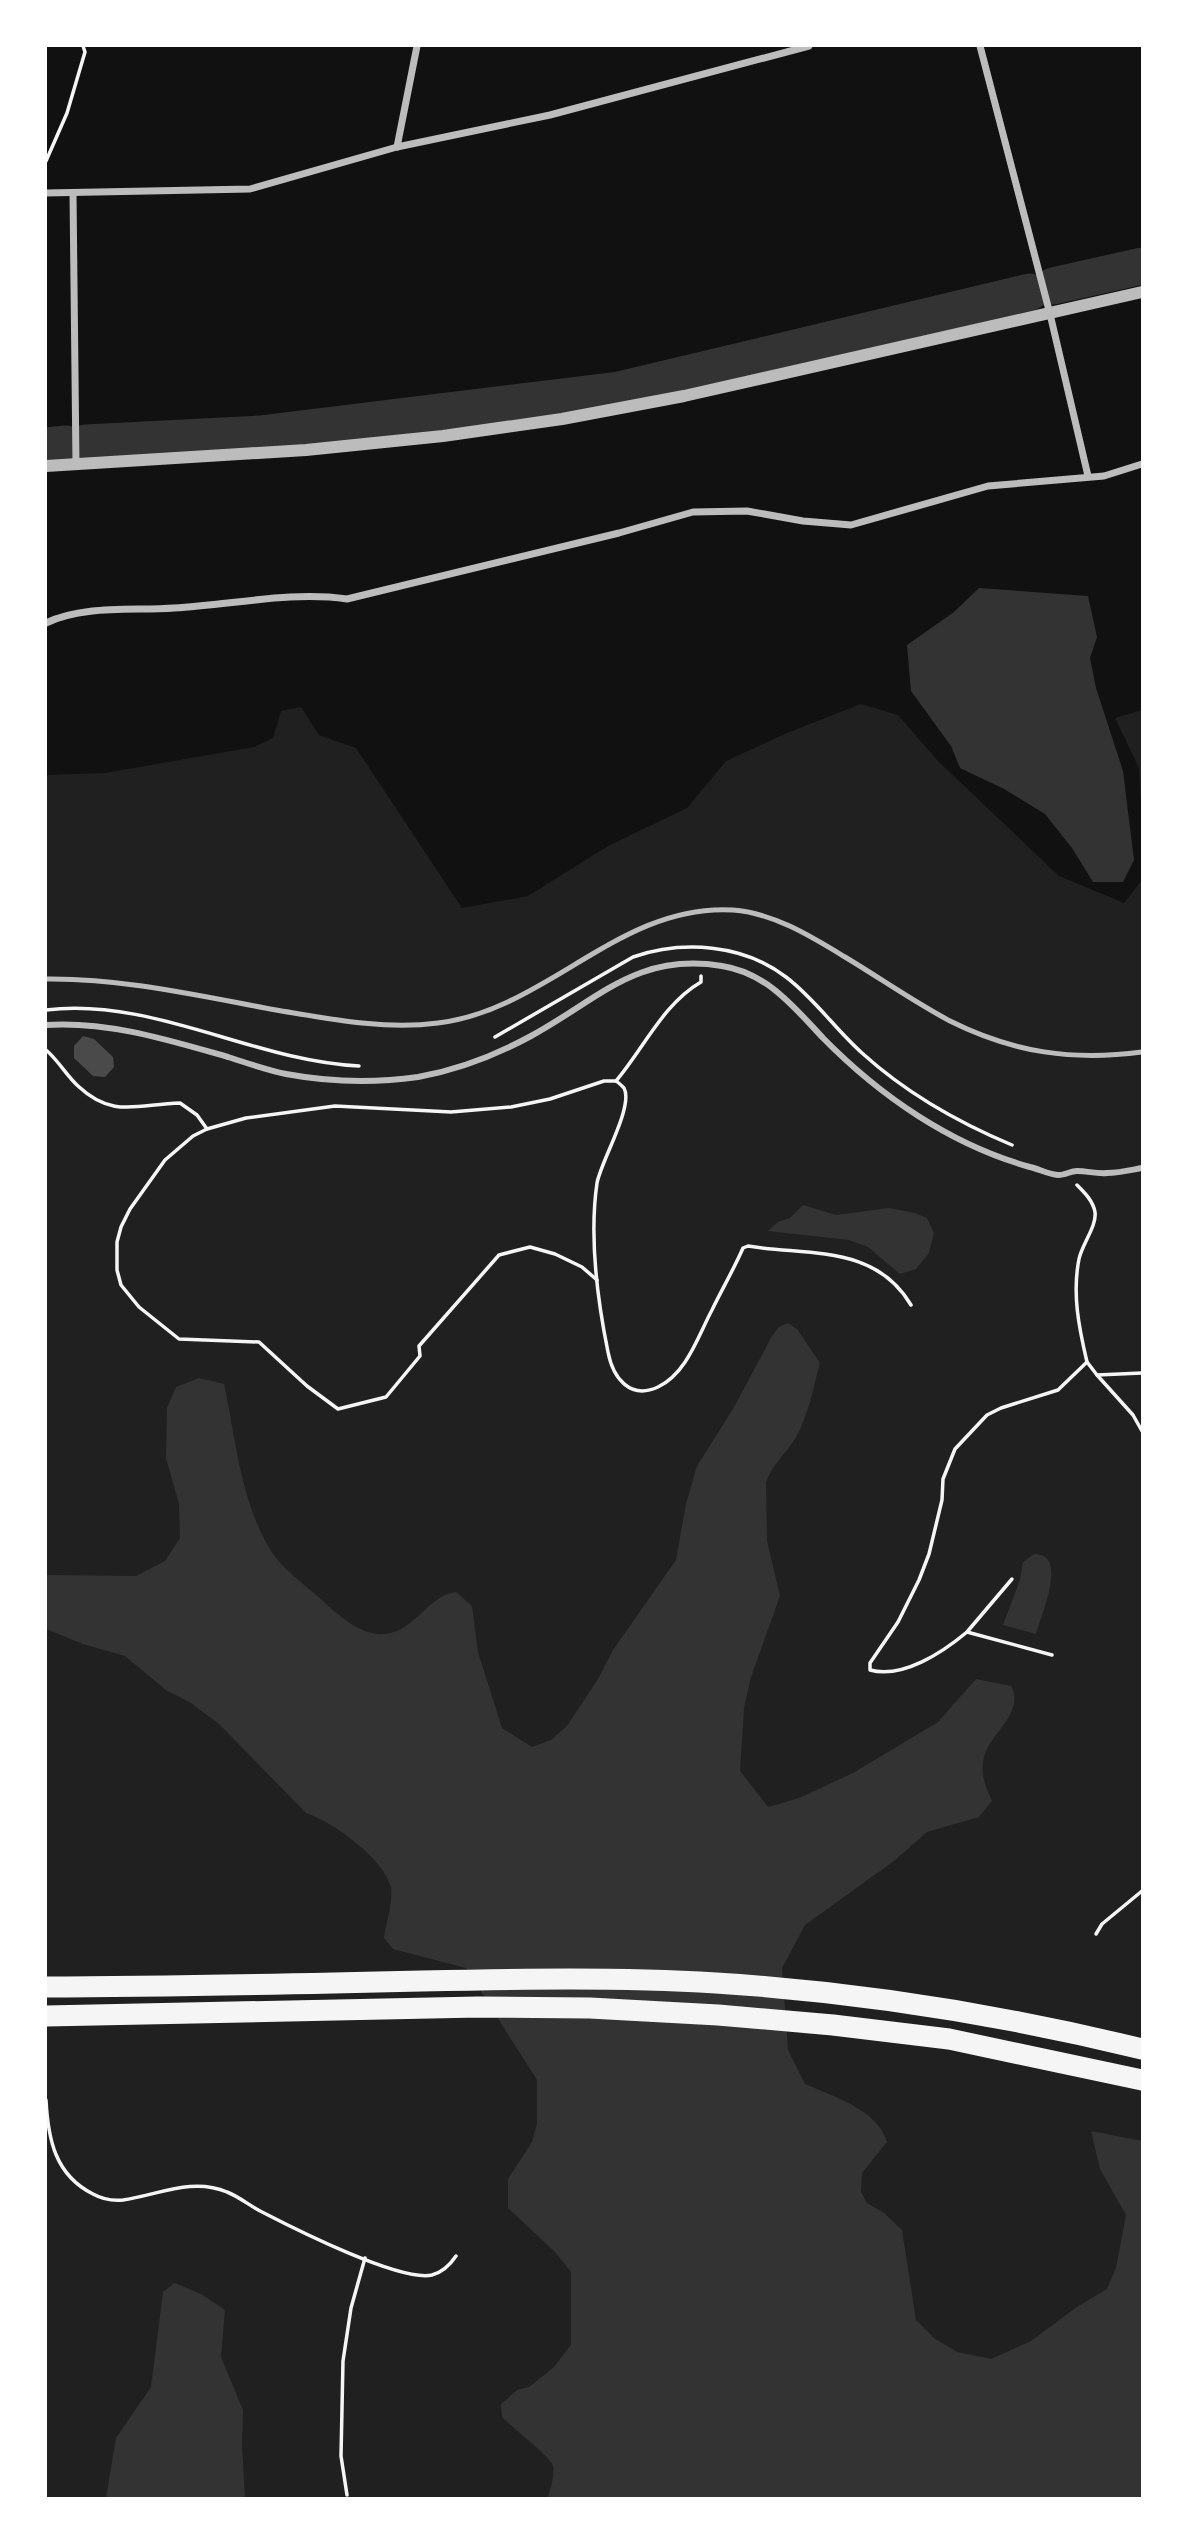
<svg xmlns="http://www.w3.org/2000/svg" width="1188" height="2544" font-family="'DejaVu Sans',sans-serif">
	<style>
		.green { fill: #202020 }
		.water { fill: #333 }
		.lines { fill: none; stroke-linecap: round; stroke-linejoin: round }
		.river { stroke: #333; stroke-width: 37 }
		.building { fill: #4a4a4a }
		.path { stroke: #f5f5f5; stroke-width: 3.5 }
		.service { stroke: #bcbcbc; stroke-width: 5 }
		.pedestrian { stroke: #bcbcbc; stroke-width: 6 }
		.minor { stroke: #bcbcbc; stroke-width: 7 }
		.tertiary { stroke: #bcbcbc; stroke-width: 12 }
		.motorway { stroke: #f5f5f5; stroke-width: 21 }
	</style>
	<rect width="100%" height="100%" fill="#111"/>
	<g class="green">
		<path d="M 861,704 L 898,715 L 938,761 L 1059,876 L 1124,903 L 1142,880 L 1142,2498 L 46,2498 L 46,775 L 105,773 L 254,747 L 273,738 L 281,711 L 301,707 L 319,735 L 356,748 L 462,908 L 528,896 L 608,846 L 687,808 L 726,761 L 787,733 Z"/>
		<path d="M 1142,710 L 1142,824 L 1139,768 L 1115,718 Z"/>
	</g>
	<g class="water">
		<path d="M 979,588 L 1088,596 L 1097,637 L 1090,658 L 1096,688 L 1123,771 L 1134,860 L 1123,882 L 1093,882 L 1072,848 L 1045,814 L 1004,789 L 960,768 L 951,746 L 911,691 L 907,645 L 954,612 Z"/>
		<path d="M 803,1205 L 836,1215 L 889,1208 L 915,1213 L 927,1218 L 934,1233 L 929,1253 L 916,1269 L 900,1274 L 868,1247 L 849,1240 L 768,1231 L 778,1222 L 790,1218 Z"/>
		<path d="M 788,1323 L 797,1329 L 820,1363 C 813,1388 809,1414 796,1437 C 787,1453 771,1465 766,1483 L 767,1541 L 780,1596 L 751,1677 L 744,1708 L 740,1771 L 768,1807 L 799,1798 L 853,1773 L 938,1722 L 976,1679 L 1011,1686 C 1025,1712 992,1732 985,1754 C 979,1771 985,1786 992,1801 L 979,1817 L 927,1832 L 894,1861 L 805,1925 L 782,1968 L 788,2050 L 805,2084 C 833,2096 878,2110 887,2142 L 862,2173 L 861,2192 L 867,2203 L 884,2213 L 902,2230 L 916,2320 L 934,2338 L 957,2352 L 991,2359 L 1031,2341 L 1077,2307 L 1107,2289 L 1116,2268 L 1126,2215 L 1100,2169 L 1091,2131 L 1142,2141 L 1142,2498 L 548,2498 C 550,2490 555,2475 553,2466 C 551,2457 511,2427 502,2417 L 501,2404 L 517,2390 L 529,2387 L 553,2368 L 571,2345 L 571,2272 L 555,2252 L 508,2208 L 508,2179 L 532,2142 L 537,2123 L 537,2080 L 466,1968 L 393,1949 L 384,1938 C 386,1923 393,1903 391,1888 C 385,1859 333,1822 306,1813 L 219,1724 L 191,1703 L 166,1690 L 125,1656 L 83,1644 L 46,1629 L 46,1575 L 136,1576 L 165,1561 L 180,1538 L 179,1504 L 166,1458 L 167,1408 L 176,1387 L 199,1378 L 224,1384 C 236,1440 241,1505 273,1554 C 284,1570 309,1588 324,1602 C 339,1616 362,1636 384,1634 C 415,1632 428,1595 456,1592 L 472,1606 L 478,1652 L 502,1728 L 532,1747 L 551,1740 L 567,1726 L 598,1679 L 613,1650 L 676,1560 L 686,1504 L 697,1466 L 733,1409 L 772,1336 L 779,1327 Z"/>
		<path d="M 1034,1554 C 1069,1553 1041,1615 1036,1634 L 1003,1625 L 1020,1580 L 1023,1562 Z"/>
		<path d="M 175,2283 L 201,2294 L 225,2310 L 221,2357 L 243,2410 L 242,2445 L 245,2498 L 106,2498 L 116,2438 L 151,2387 L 163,2292 Z"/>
	</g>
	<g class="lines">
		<g class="river">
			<path d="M 1053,286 L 1142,266"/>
			<path d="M 86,443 L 260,434 L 619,390 L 1030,292"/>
			<path d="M 46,446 L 66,444"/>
		</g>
	</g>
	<path class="building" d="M 83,1036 L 94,1039 L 113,1057 L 114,1067 L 105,1077 L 93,1076 L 74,1058 L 74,1046 Z"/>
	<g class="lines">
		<g class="path">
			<path d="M 46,161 L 67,113 L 85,52 L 83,46"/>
			<path d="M 46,1010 C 153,997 253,1061 359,1066"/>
			<path d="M 495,1037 L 633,957 C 683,940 743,944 786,977 C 815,999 835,1029 862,1053 C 906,1093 957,1122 1012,1145"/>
			<path d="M 46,1050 C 58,1060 66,1075 78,1086 C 113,1119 138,1104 180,1103 L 197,1115 L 207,1129 L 246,1118 L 335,1106 L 451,1112 L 511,1107 L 550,1099 L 604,1081 L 616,1081 C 618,1082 622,1086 624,1088 C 634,1106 601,1161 597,1183 C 589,1238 597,1298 608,1352 C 613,1378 630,1400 658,1387 C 687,1373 698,1336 712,1310 C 722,1289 734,1269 743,1248 L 748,1246 C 808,1256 875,1244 911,1305"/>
			<path d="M 616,1081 C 644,1048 663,1004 701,982 L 701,976"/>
			<path d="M 207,1129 L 193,1136 L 165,1160 L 130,1209 L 121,1227 L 117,1242 L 117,1270 L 121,1285 L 139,1307 L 179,1339 L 259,1342 L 307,1386 L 338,1409 L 386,1397 L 420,1356 L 419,1346 L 499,1255 L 530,1247 L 555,1254 L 582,1267 L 597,1280"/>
			<path d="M 1087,1362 L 1097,1375 L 1142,1373"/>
			<path d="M 1097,1375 L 1133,1415 L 1142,1431"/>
			<path d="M 967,1632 L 1012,1579"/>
			<path d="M 1052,1655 L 967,1632 C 943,1652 903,1679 870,1670 L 870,1663 L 898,1622 L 919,1580 L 929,1554 L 942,1500 L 943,1479 L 955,1449 L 987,1415 L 1001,1408 L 1058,1390 L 1087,1362 C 1079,1328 1072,1294 1079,1259 C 1082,1244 1097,1226 1095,1212 C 1093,1201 1085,1193 1077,1185"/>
			<path d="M 1096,1934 L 1102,1924 L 1142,1891"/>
			<path d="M 46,2100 C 48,2139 55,2175 93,2194 C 102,2199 113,2201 123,2200 C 158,2195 192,2177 227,2192 C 240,2197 251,2207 264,2213 C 295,2229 400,2282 432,2275 C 443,2272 450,2265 456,2256"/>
			<path d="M 347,2495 L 341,2456 L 343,2361 L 351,2308 L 365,2258"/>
		</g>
		<path class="service" d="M 46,979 C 123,978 200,996 276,1010 C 330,1019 384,1030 438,1023 C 547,1010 620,903 733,910 C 774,913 812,937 845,957 C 880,978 914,1002 950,1021 C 1014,1053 1073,1061 1142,1052"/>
		<path class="pedestrian" d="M 46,1025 C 108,1021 168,1040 228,1057 C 247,1063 266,1070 286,1074 C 329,1082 375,1083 418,1077 C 457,1070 496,1055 531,1036 C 599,999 637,952 722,966 C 767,973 794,1007 823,1038 C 880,1096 951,1145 1030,1167 C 1039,1169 1050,1175 1059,1175 C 1065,1175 1071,1171 1077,1171 C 1087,1171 1097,1174 1107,1173 C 1119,1173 1131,1170 1142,1168"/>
		<g class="minor">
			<path d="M 980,46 L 1050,314 L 1088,476"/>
			<path d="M 397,147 L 417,46"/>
			<path d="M 46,193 L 250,189 L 397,147 L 550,115 L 809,46"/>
			<path d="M 73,193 L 76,465"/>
			<path d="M 46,623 C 84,605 132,611 174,608 C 232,605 290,591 347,599 L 619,533 L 693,512 L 747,511 L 803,521 L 851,525 L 988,486 L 1104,476 L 1142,464"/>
		</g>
		<path class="tertiary" d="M 46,466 L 306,450 L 443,436 L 562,419 L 684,396 L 1142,292"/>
		<g class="motorway">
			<path d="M 46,1987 C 171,1987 297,1984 422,1981 C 520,1979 618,1977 716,1983 C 860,1992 1003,2015 1142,2049"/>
			<path d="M 46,2016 L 478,2007 L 590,2008 L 718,2015 L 833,2025 L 949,2039 L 1142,2080"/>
		</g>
	</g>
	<rect width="1188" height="2544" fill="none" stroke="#ffffff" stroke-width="94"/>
</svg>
